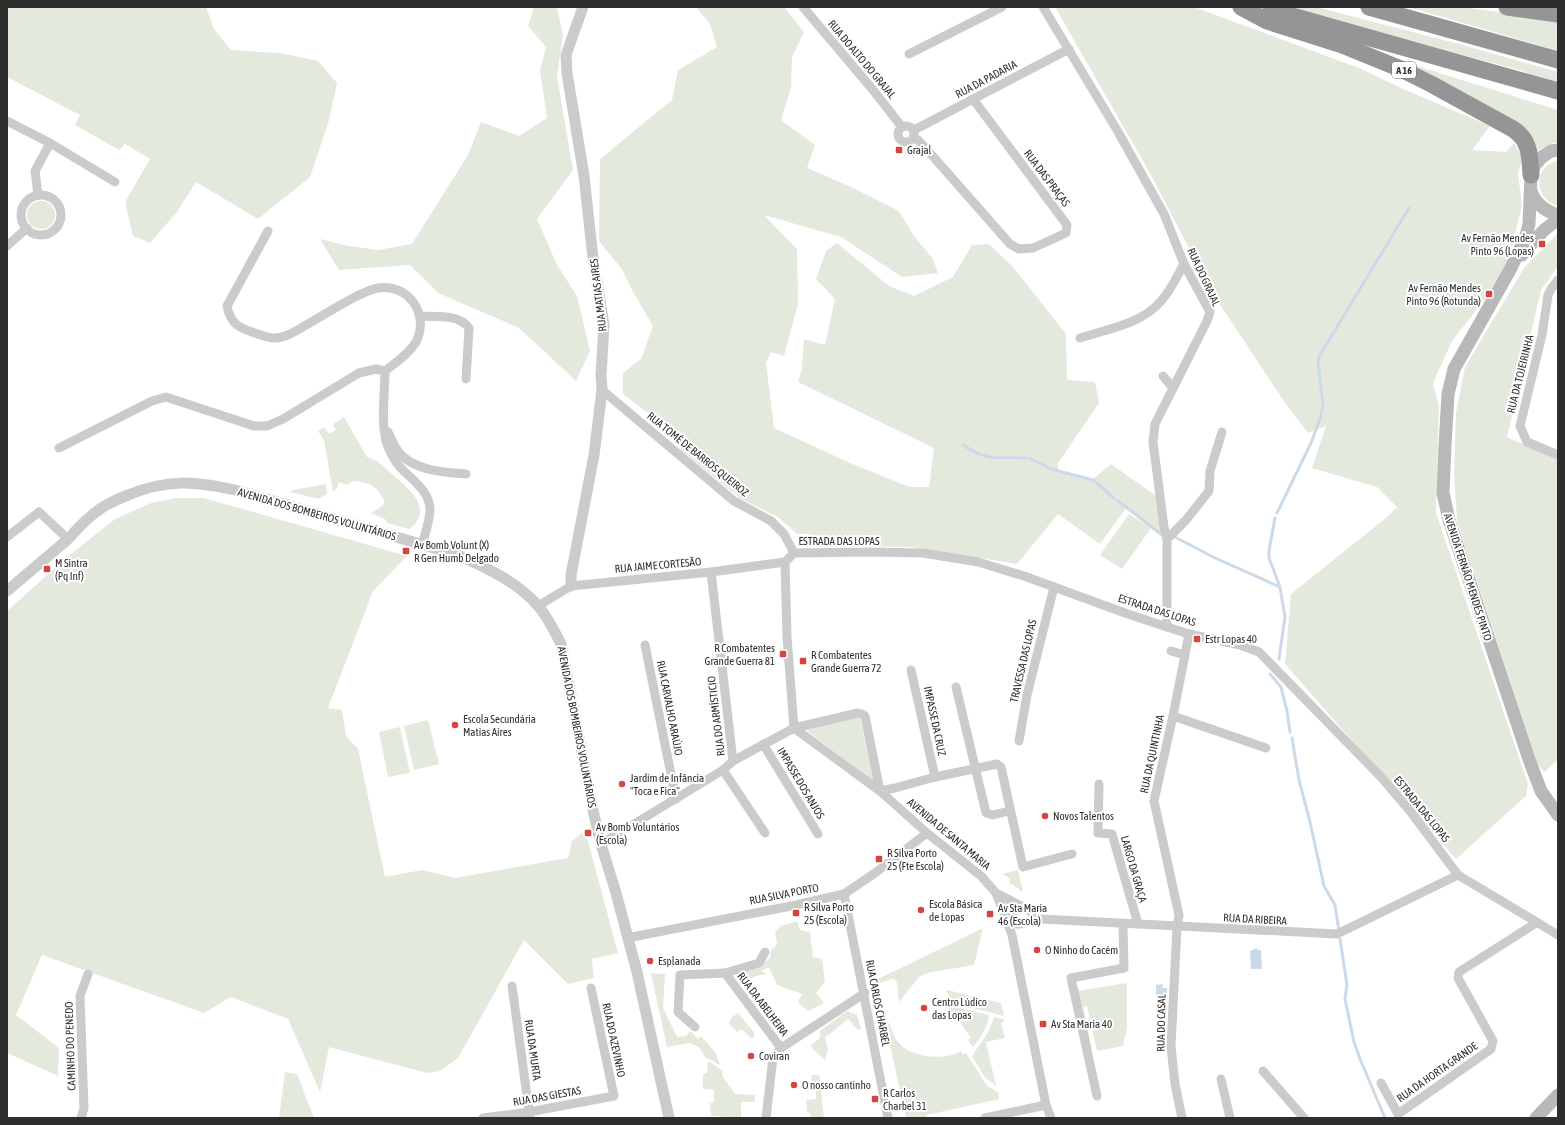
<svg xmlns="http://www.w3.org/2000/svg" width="1565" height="1125" font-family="'Asap Condensed',sans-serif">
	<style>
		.green { fill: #e3eadd }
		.water { fill: #cbdae8 }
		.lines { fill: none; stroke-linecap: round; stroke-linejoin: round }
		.stream { stroke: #cbdae8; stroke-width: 3 }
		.minor { stroke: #cbcbcb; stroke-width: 9 }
		.tertiary { stroke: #cbcbcb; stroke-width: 11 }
		.secondary { stroke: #b8b8b8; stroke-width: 13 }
		.motorway { stroke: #959595; stroke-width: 17 }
		.poi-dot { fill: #d54440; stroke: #fff; stroke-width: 1.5 }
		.labels { text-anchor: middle; stroke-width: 4; stroke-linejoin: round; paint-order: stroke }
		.shield { fill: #fff; stroke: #6d6d6d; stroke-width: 1 }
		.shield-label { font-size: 10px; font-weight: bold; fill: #2e2e2e }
		.street-label { font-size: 11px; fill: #2e2e2e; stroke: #fff }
		.poi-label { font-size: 11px; fill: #2e2e2e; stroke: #fff; text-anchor: start }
	</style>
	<rect width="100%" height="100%" fill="#fff"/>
	<g class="green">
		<path d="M 7,7 L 206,7 L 214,29 L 231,50 L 281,53 L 318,61 L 337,83 L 329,120 L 310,177 L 258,219 L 196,182 L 177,212 L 150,243 L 133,236 L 125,202 L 150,159 L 125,144 L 119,150 L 75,125 L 80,115 L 7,77 Z"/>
		<path d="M 534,7 L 557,7 L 563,35 L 557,76 L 573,170 L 537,219 L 557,265 L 577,296 L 590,351 L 576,381 L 519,328 L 438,293 L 410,265 L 339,270 L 320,239 L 344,245 L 378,250 L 412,244 L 468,155 L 481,122 L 519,136 L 547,118 L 540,70 L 546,47 L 528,26 Z"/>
		<path d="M 696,7 L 784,7 L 804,32 L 792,57 L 791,88 L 781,120 L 815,145 L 807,168 L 849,186 L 899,211 L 914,236 L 933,259 L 938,273 L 902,277 L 841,237 L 764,215 L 797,249 L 798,304 L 784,356 L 771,352 L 766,363 L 774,428 L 850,463 L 909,487 L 929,487 L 934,448 L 798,382 L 802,369 L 804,339 L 825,345 L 835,299 L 816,279 L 826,251 L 837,243 L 889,286 L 914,296 L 953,277 L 972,245 L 989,244 L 1013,267 L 1066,334 L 1067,380 L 1095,382 L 1099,403 L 1058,463 L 1058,469 L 1091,481 L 1111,464 L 1159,498 L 1162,533 L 1126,508 L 1100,544 L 1058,514 L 1017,564 L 912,547 L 824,546 L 811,534 L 797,534 L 778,517 L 741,499 L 681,450 L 680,432 L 642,409 L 623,394 L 623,373 L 641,359 L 653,326 L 632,290 L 621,268 L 599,241 L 600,159 L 672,100 L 678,70 L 717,47 L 710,24 Z"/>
		<path d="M 1055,7 L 1194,7 L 1359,68 L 1401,88 L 1490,126 L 1472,150 L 1506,152 L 1514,143 L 1523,158 L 1518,173 L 1522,206 L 1509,259 L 1487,296 L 1452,341 L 1433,383 L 1439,406 L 1436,513 L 1528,784 L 1526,796 L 1456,859 L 1285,664 L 1291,594 L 1387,517 L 1397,507 L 1377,487 L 1312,468 L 1326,426 L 1308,433 L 1285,403 L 1213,294 L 1151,175 Z"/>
		<path d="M 1283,7 L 1316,7 L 1459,44 L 1558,72 L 1558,83 L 1519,70 Z"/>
		<path d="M 1408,7 L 1459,7 L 1558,19 L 1558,51 Z"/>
		<path d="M 1414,65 L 1558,110 L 1558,143 L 1552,143 L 1537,151 L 1415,71 Z"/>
		<path d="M 1558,160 L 1558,206 C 1533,198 1533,167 1558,160 Z"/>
		<circle cx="41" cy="215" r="14"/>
		<path d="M 1558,233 L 1558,266 L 1541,290 L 1507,437 L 1558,460 L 1558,759 L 1545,772 L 1538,765 L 1457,521 L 1454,472 L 1456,413 L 1465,367 L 1524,268 Z"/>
		<path d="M 344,417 L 367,457 C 378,460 387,469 395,477 C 412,491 434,510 409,529 L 387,523 L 385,519 L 371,513 L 381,507 L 385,502 C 377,486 371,483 353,481 L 347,485 L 339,482 L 337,488 L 333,492 L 324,440 L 318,431 L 324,427 L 329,434 L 336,430 L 333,424 Z"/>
		<path d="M 326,484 L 327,494 L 318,499 L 290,492 L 293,490 Z"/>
		<path d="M 175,498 L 204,498 L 407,556 L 373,591 L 328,708 L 342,710 L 346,736 L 358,749 L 385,877 L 422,870 L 455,878 L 568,858 L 572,841 L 585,830 L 618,953 L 592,959 L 594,978 L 568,984 L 524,940 L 458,1058 L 440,1071 L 427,1073 L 329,1047 L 320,1092 L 288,1019 L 231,997 L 204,1013 L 42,955 L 16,1015 L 59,1048 L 58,1076 L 7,1053 L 7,611 L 66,558 L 115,519 L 151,503 Z"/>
		<path d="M 1129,514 L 1151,528 L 1122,569 L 1100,555 Z"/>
		<path d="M 860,717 L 874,782 L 805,729 Z"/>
		<path d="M 428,720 L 439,764 L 414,770 L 404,726 Z"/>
		<path d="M 400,727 L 410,773 L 388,777 L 379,732 Z"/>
		<path d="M 1018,870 L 1023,892 L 1010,883 L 1009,878 L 1002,874 Z"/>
		<path d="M 797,921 L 800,930 L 810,932 L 813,957 L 822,959 L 825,982 L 816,993 L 824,1003 L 808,1011 L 798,1002 L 802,994 L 777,985 L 769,967 L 761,971 L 767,974 C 751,977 748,976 749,993 L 741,983 L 739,978 L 741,974 L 761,965 L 770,958 L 771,950 L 777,944 L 775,932 L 781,926 Z"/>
		<path d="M 983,928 L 974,965 L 927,973 L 919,977 L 899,1002 L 897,983 L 894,978 L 880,983 L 872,982 Z"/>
		<path d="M 651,973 L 665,974 L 663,1008 L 677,1037 L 686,1036 L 690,1031 L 698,1039 L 701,1036 L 715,1052 L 720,1065 L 705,1057 L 699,1047 L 689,1043 L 667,1047 Z"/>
		<path d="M 1127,983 L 1127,1028 L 1123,1046 L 1097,1051 L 1087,1006 L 1083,1007 L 1092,1049 L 1087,1050 L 1076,991 Z"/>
		<path d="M 947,990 L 1001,1003 L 1004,1016 L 952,1003 L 949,995 L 946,992 Z"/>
		<path d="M 950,1006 L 989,1015 C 987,1028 981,1037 973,1047 L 968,1040 L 971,1038 L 953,1012 L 951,1013 L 947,1010 Z"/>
		<path d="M 847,1011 L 857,1015 L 861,1029 L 858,1030 L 848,1019 L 825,1038 L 828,1050 L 825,1060 L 810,1046 L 820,1038 L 820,1031 Z"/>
		<path d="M 738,1013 L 752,1030 L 755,1035 L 752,1039 L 742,1029 L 737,1032 L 729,1024 L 731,1018 Z"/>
		<path d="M 994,1017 L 1004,1019 L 1004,1022 L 1001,1023 L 1005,1038 L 986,1042 L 996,1086 L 984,1076 L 972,1056 L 989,1031 Z"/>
		<path d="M 885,1022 L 889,1023 C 892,1029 894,1038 899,1043 C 911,1058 945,1061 961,1051 L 963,1055 L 966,1053 L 987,1086 L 998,1092 L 999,1099 L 927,1115 L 927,1118 L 906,1118 Z"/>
		<path d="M 708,1061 L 722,1070 L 723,1077 L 735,1094 L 755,1095 L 755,1102 L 741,1102 L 741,1118 L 721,1118 L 721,1116 L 711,1116 L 710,1103 L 714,1103 L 714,1090 L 703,1089 L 703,1074 L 707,1073 Z"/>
		<path d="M 285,1072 L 297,1074 L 314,1118 L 279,1118 Z"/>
		<path d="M 811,1075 L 819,1075 L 824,1118 L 811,1118 L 810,1113 L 807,1112 L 806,1100 L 816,1099 L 816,1087 L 812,1085 Z"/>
	</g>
	<g class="water">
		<path d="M 1256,948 L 1258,950 L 1261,950 L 1262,969 L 1251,969 L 1250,951 L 1253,950 Z"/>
		<path d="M 1163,984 L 1162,988 L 1167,988 L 1167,1002 L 1156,1002 L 1156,985 Z"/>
	</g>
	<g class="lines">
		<g class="stream">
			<path d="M 964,445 L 969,449"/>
			<path d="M 970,449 C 986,461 1008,457 1026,458"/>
			<path d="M 1029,458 L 1042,464"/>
			<path d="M 1044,465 L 1051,469 L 1093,480 L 1114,498"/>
			<path d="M 1117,500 L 1162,535"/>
			<path d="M 1277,513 L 1311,443 L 1320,419 L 1323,405 L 1318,361 L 1320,355 L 1409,208"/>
			<path d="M 1275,518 L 1269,551 L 1269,558 L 1280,587"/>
			<path d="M 1173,536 L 1213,557 L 1280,587 L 1285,617 L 1279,659"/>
			<path d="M 1270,674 L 1281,687 L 1287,711 L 1290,732"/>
			<path d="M 1292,738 L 1299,780 L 1310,822 L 1324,886 L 1335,905 L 1339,931"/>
			<path d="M 1340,939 L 1347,985 L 1345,999 L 1354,1042 L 1360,1059 L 1385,1118"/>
		</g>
		<g class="minor">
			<path d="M 803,7 L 873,90 L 902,127"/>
			<path d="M 1043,7 L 1117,130 L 1164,214 L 1184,264 L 1210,312 L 1207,321 L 1155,424 L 1153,442 L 1164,527 L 1167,539 L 1167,627"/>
			<path d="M 909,54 L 1002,7"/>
			<path d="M 7,121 L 50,143 L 115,182"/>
			<circle cx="906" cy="134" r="8"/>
			<path d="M 914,130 L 1069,49"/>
			<path d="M 914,137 L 919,141 L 930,153 L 1010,244 L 1019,249 L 1033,248 L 1066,233 L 1067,225 L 973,99"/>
			<path d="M 38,195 L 35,171 L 50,143"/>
			<circle cx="41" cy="215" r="20"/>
			<path d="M 268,231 L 227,306 C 230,322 237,327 252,332 C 258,334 266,337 272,338 C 284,339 296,331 306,325 C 325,315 358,292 378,288 C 409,283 430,315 416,342 C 409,354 396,362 385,371"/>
			<path d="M 7,246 L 27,228"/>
			<path d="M 1558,280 L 1551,289 L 1548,295 L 1542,335 L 1520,426 L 1527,442 L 1558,455"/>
			<path d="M 420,316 C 437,317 459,314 469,328 L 466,379"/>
			<path d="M 1080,338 C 1107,329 1142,324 1161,301 C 1171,290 1177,276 1184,264"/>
			<path d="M 385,371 C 385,391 380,429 388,447 C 391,454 395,462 401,468 C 412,480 429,490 430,509 C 430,520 425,534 422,545"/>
			<path d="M 1163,376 L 1173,388"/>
			<path d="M 602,390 L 734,501 L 771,521 L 784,534 L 794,553"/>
			<path d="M 388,432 C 391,438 395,448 400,454 C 417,471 443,472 466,474"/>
			<path d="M 59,448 L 152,401 L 166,397 L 254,426 L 267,426 L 283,419 L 359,373 L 376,369 L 385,371"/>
			<path d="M 7,537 L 39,512 L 68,539"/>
			<path d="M 1167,539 L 1186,520 L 1209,491 L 1210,471 L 1222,432"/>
			<path d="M 785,562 L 794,553 L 870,552 L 923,553 L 978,562 L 1024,576 L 1125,613 L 1167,627 L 1189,634 L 1240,645 L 1259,652 L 1381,777 L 1410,811 L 1458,875 L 1558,935"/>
			<path d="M 785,562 L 787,637 L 794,728"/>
			<path d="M 711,572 L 733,761"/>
			<path d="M 538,606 L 571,586 L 711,572 L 785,562"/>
			<path d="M 645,645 L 676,799"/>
			<path d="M 1171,651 L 1185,655"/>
			<path d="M 911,670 L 935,777"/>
			<path d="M 956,687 L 986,813 L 993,815 L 1009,811"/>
			<path d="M 1173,716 L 1266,748"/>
			<path d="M 794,728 L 880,791 L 927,833 L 981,876 L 996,893 L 1012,935 L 1046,1105 L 1051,1118"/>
			<path d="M 1019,741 L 1027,695 L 1054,587"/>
			<path d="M 763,744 L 818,834"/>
			<path d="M 723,770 L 765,833"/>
			<path d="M 1099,784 L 1098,833 L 1112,834 L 1138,924"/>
			<path d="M 601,844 L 723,770 L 733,761 L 794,728 L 858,713 L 862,714 L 865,716 L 880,791 L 895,788 L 935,777 L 997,764 L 1001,767 L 1023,867 L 1072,854"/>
			<path d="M 996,893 L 1025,908"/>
			<path d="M 844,894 L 888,1118"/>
			<path d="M 1006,918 L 1016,910 L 1025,908 L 1031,912 L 1038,919"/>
			<path d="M 1008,924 L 1018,924 L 1041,919 L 1337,934 L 1458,875"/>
			<path d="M 627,938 L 796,905 L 844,894 L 875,873 L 927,833"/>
			<path d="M 725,973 L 759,963 L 765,952"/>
			<path d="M 512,986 L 530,1118"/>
			<path d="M 695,1027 L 678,1012 L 680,975 L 725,973 L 781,1048 L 773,1057 L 766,1118"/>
			<path d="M 781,1048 L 865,993"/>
			<path d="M 1263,1071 L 1304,1118"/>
			<path d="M 1221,1079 L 1230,1118"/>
			<path d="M 1381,1083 L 1398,1114 L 1491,1049 L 1493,1041 L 1458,978 L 1459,972 L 1536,923"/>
			<path d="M 1097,1096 L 1071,978 L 1124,968 L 1123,924"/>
			<path d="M 81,1118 L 84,1108 L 80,996 L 88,974"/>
			<path d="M 483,1118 L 529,1112 L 614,1096 L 591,988"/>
			<path d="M 985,1118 L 1046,1105"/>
			<path d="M 1182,1118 L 1175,1084 L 1171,1046 L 1177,927 L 1179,915 L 1154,801 L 1173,716 L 1189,634"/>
		</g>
		<g class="tertiary">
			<path d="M 571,586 L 571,575 L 594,455 L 602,390 L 601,376 L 604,325 L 593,258 L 584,176 L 567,73 L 566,55 L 583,7"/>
			<path d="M 7,591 C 27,574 47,557 67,540 C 75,532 82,523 91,516 C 101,507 115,500 128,495 C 167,479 194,481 235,490 L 458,555 C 487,568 518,582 539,607 C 548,618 555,632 561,644 L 594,815 L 601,844 L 616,893 L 637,972 L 669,1118"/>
		</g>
		<g class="secondary">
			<path d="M 1558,150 L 1551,151 L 1542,157 L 1535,165 L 1531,175 L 1529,224 L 1526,236 L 1511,268 L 1454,369 L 1448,394 L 1445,446 L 1443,493 L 1449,520 L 1530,762 L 1541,791 L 1558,815"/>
			<path d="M 1531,191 C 1535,204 1545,211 1558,215"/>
			<path d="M 1522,255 L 1543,231 L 1558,219"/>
			<path d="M 1536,1118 L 1558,1095"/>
		</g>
		<g class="motorway">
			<path d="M 1241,7 L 1267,21 L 1342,45 L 1401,69 L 1431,84 L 1513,129 C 1530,140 1530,156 1531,175"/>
			<path d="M 1369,7 L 1558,60"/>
			<path d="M 1507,7 L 1558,14"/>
			<path d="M 1271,10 L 1558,91"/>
		</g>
	</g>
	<g class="poi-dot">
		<rect x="895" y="146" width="8" height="8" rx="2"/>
		<rect x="1538" y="240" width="8" height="8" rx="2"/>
		<rect x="1485" y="290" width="8" height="8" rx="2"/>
		<rect x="402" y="547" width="8" height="8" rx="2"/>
		<rect x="43" y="565" width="8" height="8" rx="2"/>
		<rect x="1193" y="635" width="8" height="8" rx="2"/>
		<rect x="779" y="650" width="8" height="8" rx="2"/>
		<rect x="799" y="657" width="8" height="8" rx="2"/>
		<circle cx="455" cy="725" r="4"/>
		<circle cx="622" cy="784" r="4"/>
		<circle cx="1045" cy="816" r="4"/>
		<rect x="584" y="829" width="8" height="8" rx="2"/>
		<rect x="875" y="855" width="8" height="8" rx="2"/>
		<circle cx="921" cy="910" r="4"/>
		<rect x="792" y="909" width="8" height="8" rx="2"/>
		<rect x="986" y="910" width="8" height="8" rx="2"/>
		<circle cx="1037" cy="950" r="4"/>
		<circle cx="650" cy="961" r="4"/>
		<circle cx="924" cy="1008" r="4"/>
		<rect x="1039" y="1020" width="8" height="8" rx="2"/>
		<circle cx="751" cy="1056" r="4"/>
		<circle cx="794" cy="1085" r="4"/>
		<rect x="871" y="1095" width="8" height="8" rx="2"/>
	</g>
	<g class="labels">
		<rect class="shield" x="1392" y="62" width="24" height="16" rx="3"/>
		<g class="shield-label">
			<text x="1404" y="74">A 16</text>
		</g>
		<g class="street-label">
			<text transform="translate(862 59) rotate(50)" y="4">RUA DO ALTO DO GRAJAL</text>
			<text transform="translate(986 79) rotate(-28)" y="4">RUA DA PADARIA</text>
			<text transform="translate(1047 178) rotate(53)" y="4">RUA DAS PRAÇAS</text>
			<text transform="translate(1204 277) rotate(65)" y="4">RUA DO GRAJAL</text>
			<text transform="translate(598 295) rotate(-97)" y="4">RUA MATIAS AIRES</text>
			<text transform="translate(1520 374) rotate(-76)" y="4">RUA DA TOJEIRINHA</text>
			<text transform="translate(698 454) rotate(39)" y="4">RUA TOMÉ DE BARROS QUEIROZ</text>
			<text transform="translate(317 514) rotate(16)" y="4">AVENIDA DOS BOMBEIROS VOLUNTÁRIOS</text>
			<text x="839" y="545">ESTRADA DAS LOPAS</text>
			<text transform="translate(658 565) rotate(-5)" y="4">RUA JAIME CORTESÃO</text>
			<text transform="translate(1468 577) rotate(72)" y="4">AVENIDA FERNÃO MENDES PINTO</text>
			<text transform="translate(1157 610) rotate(18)" y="4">ESTRADA DAS LOPAS</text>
			<text transform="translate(1023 661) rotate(-77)" y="4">TRAVESSA DAS LOPAS</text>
			<text transform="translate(670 708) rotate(79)" y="4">RUA CARVALHO ARAÚJO</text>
			<text transform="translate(716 716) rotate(-97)" y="4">RUA DO ARMÍSTICIO</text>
			<text transform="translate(935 721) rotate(78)" y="4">IMPASSE DA CRUZ</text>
			<text transform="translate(577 727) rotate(79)" y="4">AVENIDA DOS BOMBEIROS VOLUNTÁRIOS</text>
			<text transform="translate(1152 754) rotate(-78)" y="4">RUA DA QUINTINHA</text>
			<text transform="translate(801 783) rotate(59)" y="4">IMPASSE DOS ANJOS</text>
			<text transform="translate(1422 809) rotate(51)" y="4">ESTRADA DAS LOPAS</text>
			<text transform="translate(949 834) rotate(40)" y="4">AVENIDA DE SANTA MARIA</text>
			<text transform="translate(1134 869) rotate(74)" y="4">LARGO DA GRAÇA</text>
			<text transform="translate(784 894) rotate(-11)" y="4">RUA SILVA PORTO</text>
			<text transform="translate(1255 919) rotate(3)" y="4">RUA DA RIBEIRA</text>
			<text transform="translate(878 1003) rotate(79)" y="4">RUA CARLOS CHARBEL</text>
			<text transform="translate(763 1004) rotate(53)" y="4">RUA DA ABELHEIRA</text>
			<text transform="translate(1161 1023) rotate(-89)" y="4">RUA DO CASAL</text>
			<text transform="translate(614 1040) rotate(78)" y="4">RUA DO AZEVINHO</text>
			<text transform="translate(70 1046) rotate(-92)" y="4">CAMINHO DO PENEDO</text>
			<text transform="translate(533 1050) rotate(82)" y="4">RUA DA MURTA</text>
			<text transform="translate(1437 1072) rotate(-35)" y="4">RUA DA HORTA GRANDE</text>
			<text transform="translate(547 1096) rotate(-10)" y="4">RUA DAS GIESTAS</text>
		</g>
		<g class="poi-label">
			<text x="907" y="154">Grajal</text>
			<text x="1534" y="242" text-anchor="end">Av Fernão Mendes<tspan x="1534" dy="13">Pinto 96 (Lopas)</tspan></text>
			<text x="1481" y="292" text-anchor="end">Av Fernão Mendes<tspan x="1481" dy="13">Pinto 96 (Rotunda)</tspan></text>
			<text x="414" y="549">Av Bomb Volunt (X)<tspan x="414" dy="13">R Gen Humb Delgado</tspan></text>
			<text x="55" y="567">M Sintra<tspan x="55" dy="13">(Pq Inf)</tspan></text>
			<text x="1205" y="643">Estr Lopas 40</text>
			<text x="775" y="652" text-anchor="end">R Combatentes<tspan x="775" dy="13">Grande Guerra 81</tspan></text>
			<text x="811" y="659">R Combatentes<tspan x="811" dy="13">Grande Guerra 72</tspan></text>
			<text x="463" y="723">Escola Secundária<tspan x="463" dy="13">Matias Aires</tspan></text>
			<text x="630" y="782">Jardim de Infância<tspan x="630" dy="13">"Toca e Fica"</tspan></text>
			<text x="1053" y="820">Novos Talentos</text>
			<text x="596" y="831">Av Bomb Voluntários<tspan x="596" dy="13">(Escola)</tspan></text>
			<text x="887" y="857">R Silva Porto<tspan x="887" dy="13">25 (Fte Escola)</tspan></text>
			<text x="929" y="908">Escola Básica<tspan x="929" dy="13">de Lopas</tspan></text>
			<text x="804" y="911">R Silva Porto<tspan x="804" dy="13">25 (Escola)</tspan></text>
			<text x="998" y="912">Av Sta Maria<tspan x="998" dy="13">46 (Escola)</tspan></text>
			<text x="1045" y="954">O Ninho do Cacém</text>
			<text x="658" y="965">Esplanada</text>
			<text x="932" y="1006">Centro Lúdico<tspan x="932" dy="13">das Lopas</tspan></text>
			<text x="1051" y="1028">Av Sta Maria 40</text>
			<text x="759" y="1060">Coviran</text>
			<text x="802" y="1089">O nosso cantinho</text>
			<text x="883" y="1097">R Carlos<tspan x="883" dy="13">Charbel 31</tspan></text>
		</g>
	</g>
	<rect width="1565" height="1125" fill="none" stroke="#2e2e2e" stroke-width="16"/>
</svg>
